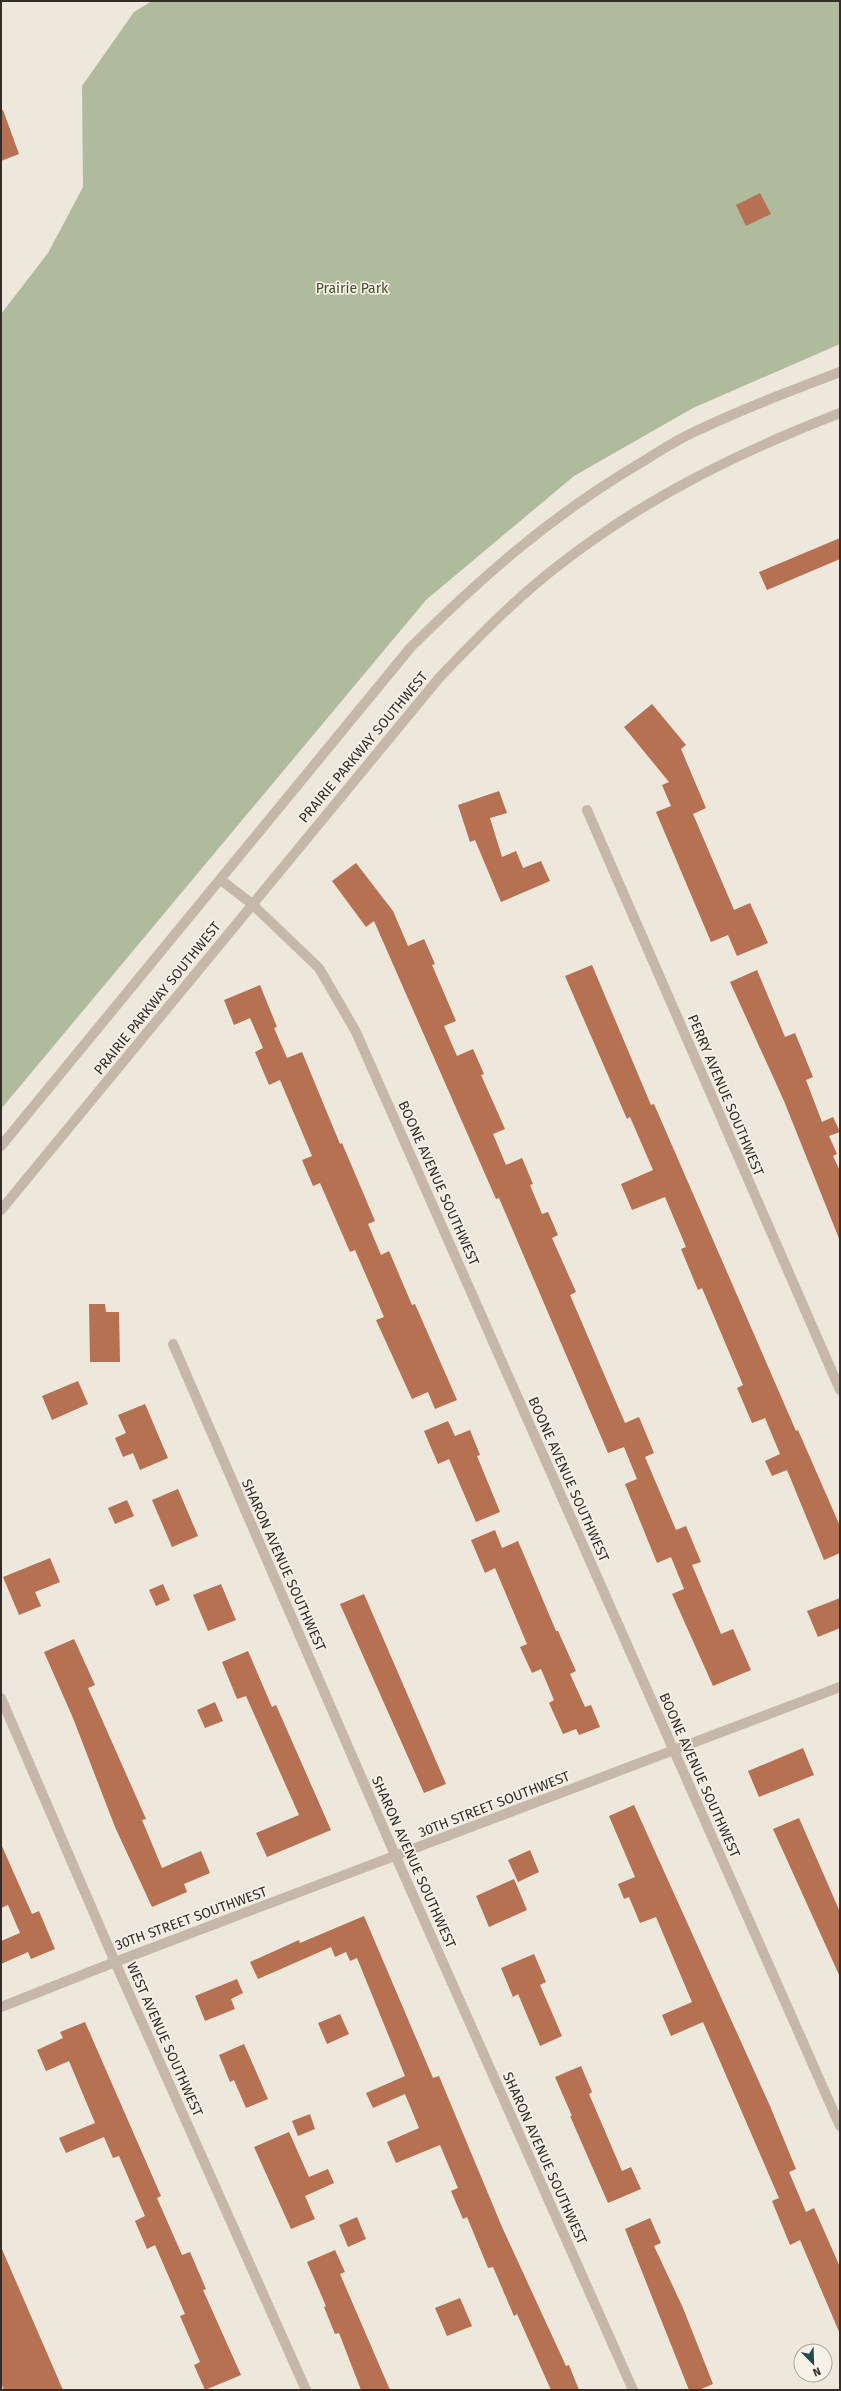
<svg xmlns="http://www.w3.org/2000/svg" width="841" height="2391" font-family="'Fira Sans',sans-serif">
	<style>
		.green { fill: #b0bb9e }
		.building { fill: #b67052 }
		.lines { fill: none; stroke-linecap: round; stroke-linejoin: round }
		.minor { stroke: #c5b7a9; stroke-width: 10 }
		.tertiary { stroke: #c5b7a9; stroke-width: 10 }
		.labels { text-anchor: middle; stroke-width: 3.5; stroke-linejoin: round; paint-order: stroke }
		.park-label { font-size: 14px; fill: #414e2f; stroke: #f7f1e7 }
		.street-label { font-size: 14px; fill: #332c28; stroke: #f7f1e7 }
	</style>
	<rect width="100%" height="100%" fill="#eee7dc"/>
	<path class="green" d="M 152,1 L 840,1 L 840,344 L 693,408 L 574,476 L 426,600 L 1,1109 L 1,314 L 48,253 L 83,187 L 82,86 L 134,12 Z"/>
	<g class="building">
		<path d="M 1,110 L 3,110 L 19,154 L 1,161 Z"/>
		<path d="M 760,193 L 771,214 L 746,226 L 736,205 Z"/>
		<path d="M 840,538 L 840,559 L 767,590 L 759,572 Z"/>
		<path d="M 652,704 L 686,745 L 681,749 L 706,808 L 693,814 L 734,910 L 750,903 L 768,943 L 737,956 L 728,935 L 711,942 L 656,812 L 671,806 L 662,785 L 669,782 L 624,727 Z"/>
		<path d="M 499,791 L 507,813 L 490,818 L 502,857 L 516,851 L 523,868 L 541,861 L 550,881 L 501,902 L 475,840 L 470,842 L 458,805 Z"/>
		<path d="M 356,863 L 393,911 L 408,946 L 424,939 L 435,964 L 432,965 L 456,1021 L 444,1026 L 457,1056 L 473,1049 L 484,1074 L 481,1075 L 505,1129 L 493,1134 L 506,1165 L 522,1158 L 533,1184 L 530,1185 L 542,1214 L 548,1212 L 558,1235 L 552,1238 L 576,1292 L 570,1295 L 625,1423 L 639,1417 L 654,1453 L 645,1457 L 676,1530 L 686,1526 L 701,1562 L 692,1565 L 721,1634 L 733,1629 L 751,1670 L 713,1686 L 672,1594 L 684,1589 L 671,1557 L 657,1563 L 625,1484 L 637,1479 L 624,1447 L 608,1453 L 499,1198 L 496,1199 L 374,921 L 366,927 L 332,881 Z"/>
		<path d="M 592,965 L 651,1105 L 654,1104 L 796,1431 L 798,1430 L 840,1526 L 840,1553 L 824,1560 L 787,1470 L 772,1476 L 765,1461 L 780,1454 L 765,1418 L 752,1423 L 737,1388 L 743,1385 L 702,1288 L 698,1290 L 681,1249 L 686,1247 L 665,1197 L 632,1210 L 621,1184 L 653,1170 L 630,1117 L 627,1119 L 565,976 Z"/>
		<path d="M 757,970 L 785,1037 L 795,1033 L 813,1077 L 806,1080 L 822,1122 L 833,1117 L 840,1132 L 829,1136 L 837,1154 L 833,1156 L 840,1171 L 840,1241 L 784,1101 L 730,982 Z"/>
		<path d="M 260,985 L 277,1027 L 274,1028 L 287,1058 L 302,1052 L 340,1144 L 342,1143 L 375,1221 L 368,1224 L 381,1255 L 389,1251 L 412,1305 L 415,1304 L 457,1400 L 435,1409 L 428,1392 L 412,1399 L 376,1320 L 384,1317 L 355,1250 L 350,1252 L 320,1183 L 313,1186 L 302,1160 L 312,1156 L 280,1080 L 269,1085 L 255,1052 L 263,1048 L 250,1018 L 234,1025 L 224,1000 Z"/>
		<path d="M 89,1304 L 105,1304 L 106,1312 L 119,1312 L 120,1362 L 90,1362 Z"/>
		<path d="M 78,1381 L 88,1404 L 52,1420 L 42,1396 Z"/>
		<path d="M 145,1404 L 168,1458 L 140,1470 L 133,1453 L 123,1457 L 115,1438 L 126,1433 L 118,1415 Z"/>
		<path d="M 448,1421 L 455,1436 L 470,1430 L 480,1455 L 477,1456 L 500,1512 L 476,1522 L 449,1459 L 438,1464 L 424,1431 Z"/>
		<path d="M 178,1489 L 198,1536 L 172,1547 L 152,1500 Z"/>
		<path d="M 127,1500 L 134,1516 L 115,1524 L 108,1508 Z"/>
		<path d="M 495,1530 L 502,1548 L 518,1541 L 556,1631 L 558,1631 L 576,1671 L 570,1674 L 585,1707 L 591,1705 L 600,1727 L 579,1735 L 576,1729 L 563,1734 L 549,1703 L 554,1700 L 541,1669 L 532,1673 L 520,1647 L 527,1644 L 495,1568 L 485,1573 L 471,1540 Z"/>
		<path d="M 50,1558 L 60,1582 L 35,1592 L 41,1606 L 19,1615 L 3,1577 Z"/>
		<path d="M 163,1584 L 170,1600 L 156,1606 L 149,1590 Z"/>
		<path d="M 221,1584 L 236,1620 L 208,1631 L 193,1595 Z"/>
		<path d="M 364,1594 L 446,1784 L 424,1793 L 340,1604 Z"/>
		<path d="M 840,1598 L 840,1628 L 818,1637 L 807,1611 Z"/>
		<path d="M 74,1639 L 95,1685 L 88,1688 L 146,1819 L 142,1820 L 162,1868 L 201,1851 L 210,1873 L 184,1884 L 187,1892 L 152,1907 L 115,1827 L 73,1718 L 44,1652 Z"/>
		<path d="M 248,1651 L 272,1707 L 276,1705 L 331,1830 L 267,1857 L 256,1833 L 299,1815 L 246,1696 L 237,1699 L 222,1662 Z"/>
		<path d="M 215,1702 L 223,1721 L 205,1728 L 197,1710 Z"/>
		<path d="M 803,1748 L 814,1775 L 759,1797 L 748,1771 Z"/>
		<path d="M 634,1805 L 770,2106 L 796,2169 L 789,2172 L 806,2212 L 814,2208 L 840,2267 L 840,2334 L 800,2240 L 790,2245 L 772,2201 L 779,2198 L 703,2022 L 671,2036 L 662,2015 L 692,2002 L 656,1917 L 640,1923 L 629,1897 L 624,1899 L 618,1884 L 635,1877 L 609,1816 Z"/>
		<path d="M 799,1818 L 840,1912 L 840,1977 L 773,1829 Z"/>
		<path d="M 1,1844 L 32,1914 L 39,1911 L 55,1949 L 31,1959 L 28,1952 L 1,1964 L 1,1941 L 20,1933 L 8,1905 L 1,1908 Z"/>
		<path d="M 530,1850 L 539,1872 L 518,1882 L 508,1860 Z"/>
		<path d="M 514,1879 L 527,1910 L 489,1927 L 476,1896 Z"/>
		<path d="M 364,1916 L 433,2078 L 439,2076 L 502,2227 L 566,2366 L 569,2365 L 579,2390 L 551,2390 L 517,2314 L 514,2316 L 493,2267 L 488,2268 L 467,2217 L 463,2219 L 451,2191 L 458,2188 L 440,2145 L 396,2163 L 387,2142 L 419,2128 L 405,2094 L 373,2108 L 366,2093 L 405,2076 L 357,1958 L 350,1961 L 346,1952 L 335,1957 L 331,1947 L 258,1979 L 250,1962 L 299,1940 L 300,1943 Z"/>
		<path d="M 534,1954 L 546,1982 L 540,1985 L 562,2036 L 540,2046 L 518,1994 L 513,1997 L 501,1968 Z"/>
		<path d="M 237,1979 L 243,1993 L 231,1999 L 235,2009 L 205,2021 L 195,1996 Z"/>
		<path d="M 340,2014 L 349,2034 L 327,2044 L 318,2023 Z"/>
		<path d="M 85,2022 L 161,2196 L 157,2198 L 182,2255 L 190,2252 L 206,2289 L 203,2290 L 241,2375 L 205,2390 L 194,2365 L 200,2362 L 180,2316 L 185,2314 L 155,2245 L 147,2249 L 135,2221 L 145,2216 L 119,2156 L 113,2158 L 104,2137 L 66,2153 L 59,2138 L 95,2123 L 69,2061 L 46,2071 L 37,2050 L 63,2038 L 60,2032 Z"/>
		<path d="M 244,2044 L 268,2099 L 246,2108 L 234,2080 L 230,2082 L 219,2055 Z"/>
		<path d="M 581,2066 L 592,2092 L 589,2094 L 622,2171 L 631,2167 L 641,2189 L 608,2203 L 570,2116 L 572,2116 L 555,2077 Z"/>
		<path d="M 310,2114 L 315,2129 L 298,2136 L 292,2121 Z"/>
		<path d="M 289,2132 L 309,2177 L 328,2169 L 334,2183 L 305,2196 L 315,2219 L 291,2229 L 254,2147 Z"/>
		<path d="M 357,2217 L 366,2239 L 348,2247 L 339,2225 Z"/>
		<path d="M 650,2218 L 661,2243 L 654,2246 L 683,2308 L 713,2384 L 699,2390 L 689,2390 L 625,2229 Z"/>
		<path d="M 1,2247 L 63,2390 L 4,2390 L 1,2383 Z"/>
		<path d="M 335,2250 L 345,2272 L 340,2274 L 390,2390 L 361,2390 L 339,2333 L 335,2334 L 324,2307 L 326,2306 L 307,2262 Z"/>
		<path d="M 460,2298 L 472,2326 L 447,2336 L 435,2308 Z"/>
	</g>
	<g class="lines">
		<g class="minor">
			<path d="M 587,810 L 840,1390"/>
			<path d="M 221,880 L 252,904 L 319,968 L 356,1032 L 840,2126"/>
			<path d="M 173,1344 L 396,1857 L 633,2390"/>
			<path d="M 1,1698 L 115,1962 L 306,2390"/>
			<path d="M 1,2007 L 115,1962 L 840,1687"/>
		</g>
		<g class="tertiary">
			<path d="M 1,1146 L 411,647 C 485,574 552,515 642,462 C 658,452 675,441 692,433 C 740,410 790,391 840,372"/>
			<path d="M 1,1210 L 439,678 C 478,637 518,596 563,562 C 647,497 742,451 840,413"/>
		</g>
	</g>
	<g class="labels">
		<g class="park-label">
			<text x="352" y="293">Prairie Park</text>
		</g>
		<g class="street-label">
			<text transform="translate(363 747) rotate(-50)" y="5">PRAIRIE PARKWAY SOUTHWEST</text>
			<text transform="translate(157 998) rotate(-51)" y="5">PRAIRIE PARKWAY SOUTHWEST</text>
			<text transform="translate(726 1095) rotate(67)" y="5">PERRY AVENUE SOUTHWEST</text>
			<text transform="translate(439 1183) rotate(66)" y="5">BOONE AVENUE SOUTHWEST</text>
			<text transform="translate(569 1479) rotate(66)" y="5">BOONE AVENUE SOUTHWEST</text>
			<text transform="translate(284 1565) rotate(66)" y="5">SHARON AVENUE SOUTHWEST</text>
			<text transform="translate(700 1775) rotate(66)" y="5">BOONE AVENUE SOUTHWEST</text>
			<text transform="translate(494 1804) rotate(-21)" y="5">30TH STREET SOUTHWEST</text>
			<text transform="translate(414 1862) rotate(66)" y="5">SHARON AVENUE SOUTHWEST</text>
			<text transform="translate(191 1918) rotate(-20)" y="5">30TH STREET SOUTHWEST</text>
			<text transform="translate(165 2039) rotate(66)" y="5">WEST AVENUE SOUTHWEST</text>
			<text transform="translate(545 2158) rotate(66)" y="5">SHARON AVENUE SOUTHWEST</text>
		</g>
	</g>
	<rect width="841" height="2391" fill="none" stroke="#332c28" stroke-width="4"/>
	<g transform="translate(813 2363) rotate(157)"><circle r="19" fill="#f7f1e7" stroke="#a9a29b"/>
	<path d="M0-3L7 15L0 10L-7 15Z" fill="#234a4f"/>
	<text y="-6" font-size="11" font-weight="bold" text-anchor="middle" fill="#332c28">N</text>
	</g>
</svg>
